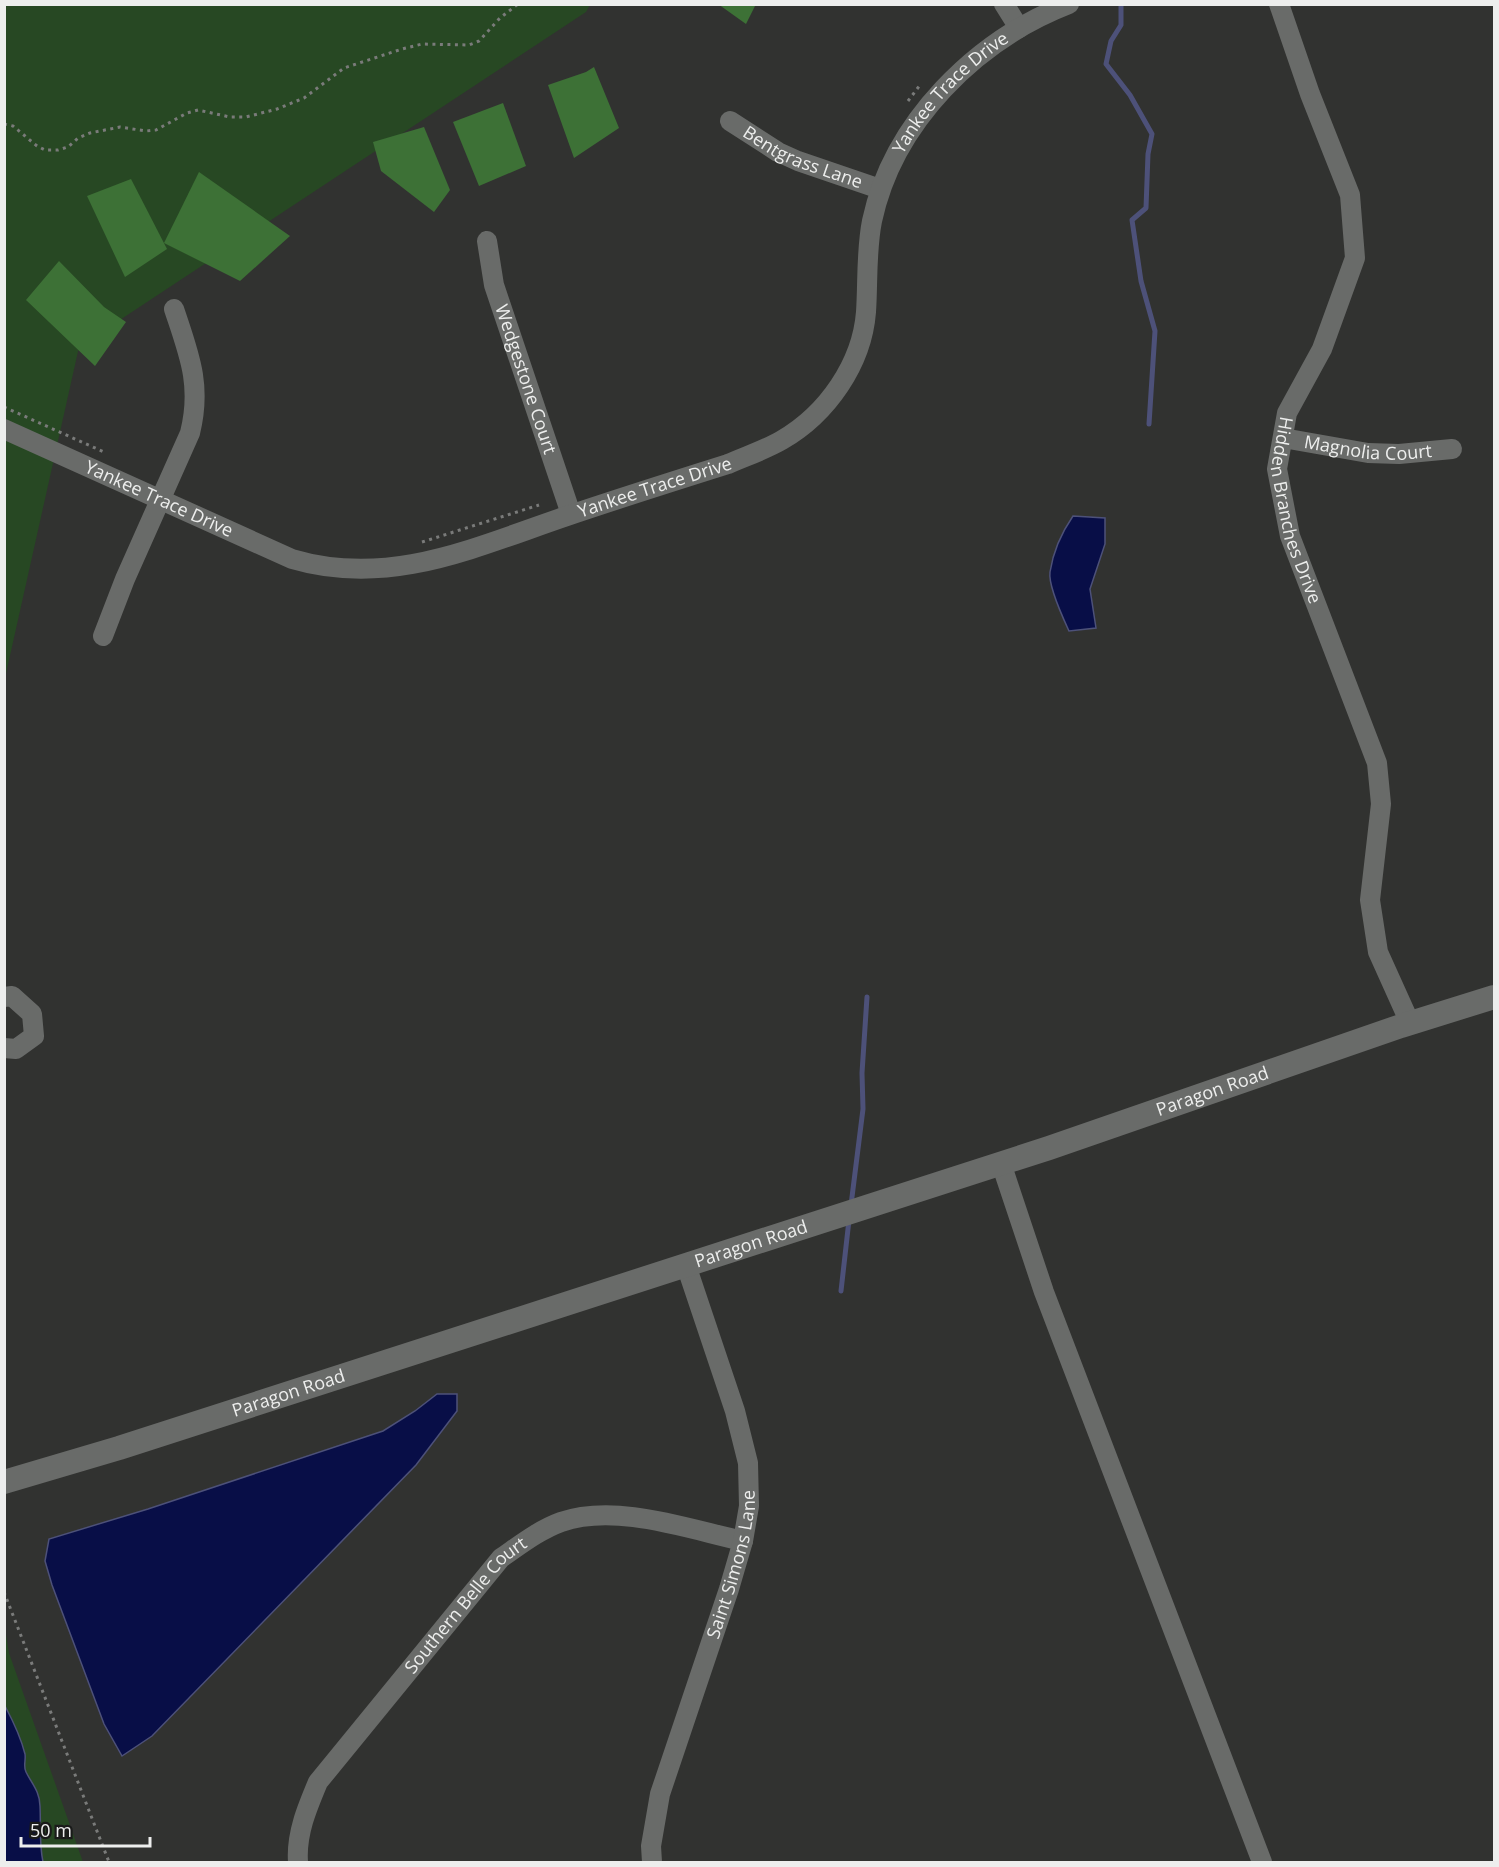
<svg xmlns="http://www.w3.org/2000/svg" width="1499" height="1867" font-family="'Open Sans',sans-serif">
	<style>
		.green { fill: #274823 }
		.water { fill: #080e47; stroke: #4d5179; stroke-width: 1.5 }
		.lines { fill: none; stroke-linecap: round; stroke-linejoin: round }
		.stream { stroke: #4d5179; stroke-width: 5 }
		.building { fill: #3d7136 }
		.path { stroke: #7a7b7a; stroke-width: 3; stroke-dasharray: 3 4.5; stroke-linecap: butt }
		.minor { stroke: #696b69; stroke-width: 20 }
		.tertiary { stroke: #696b69; stroke-width: 24 }
		.labels { text-anchor: middle; stroke-width: 4.5; stroke-linejoin: round; paint-order: stroke }
		.street-label { font-size: 18px; fill: #edeeed; stroke: #191a19 }
	</style>
	<rect width="100%" height="100%" fill="#313230"/>
	<g class="green">
		<path d="M 5,5 L 590,5 L 586,12 L 79,347 L 5,678 Z"/>
		<path d="M 4,1622 L 9,1653 L 83,1862 L 5,1862 Z"/>
	</g>
	<g class="water">
		<path d="M 1073,516 L 1105,518 L 1105,544 L 1090,589 L 1096,628 L 1069,631 C 1063,618 1048,586 1050,572 C 1053,552 1062,532 1073,516 Z"/>
		<path d="M 437,1394 L 457,1394 L 457,1411 L 416,1465 L 152,1736 L 122,1756 L 104,1724 L 52,1585 L 45,1561 L 49,1539 L 148,1509 L 383,1431 L 415,1411 Z"/>
		<path d="M 5,1706 C 13,1721 21,1738 25,1754 C 26,1761 23,1766 26,1772 C 32,1784 40,1792 40,1806 C 41,1826 39,1843 43,1862 L 5,1862 Z"/>
	</g>
	<g class="lines">
		<g class="stream">
			<path d="M 1121,4 L 1121,25 L 1111,41 L 1106,64 L 1130,95 L 1152,134 L 1148,154 L 1146,208 L 1132,220 L 1141,281 L 1155,331 L 1149,424"/>
			<path d="M 851,1205 L 863,1109 L 862,1073 L 867,997"/>
			<path d="M 841,1291 L 849,1220"/>
		</g>
	</g>
	<g class="building">
		<path d="M 718,4 L 756,4 L 746,24 Z"/>
		<path d="M 594,67 L 619,128 L 574,158 L 548,85 L 586,72 Z"/>
		<path d="M 503,103 L 526,166 L 479,186 L 453,122 Z"/>
		<path d="M 424,127 L 450,190 L 434,212 L 381,171 L 373,142 Z"/>
		<path d="M 199,172 L 290,236 L 240,281 L 164,243 Z"/>
		<path d="M 131,179 L 167,249 L 125,277 L 87,196 Z"/>
		<path d="M 59,261 L 104,307 L 126,322 L 95,366 L 26,300 Z"/>
	</g>
	<g class="lines">
		<g class="path">
			<path d="M 908,101 L 920,85"/>
			<path d="M 4,124 L 13,126 L 37,146 L 45,150 L 58,150 L 68,147 L 78,138 L 90,133 L 120,127 L 146,131 L 156,130 L 187,113 L 198,110 L 230,117 L 246,117 L 277,109 L 304,98 L 344,68 L 402,49 L 422,44 L 469,45 L 479,41 L 500,18 L 518,4"/>
			<path d="M 4,407 L 104,452"/>
			<path d="M 422,542 L 539,505"/>
			<path d="M 4,1592 L 109,1862"/>
		</g>
		<g class="minor">
			<path d="M 1004,4 L 1019,28"/>
			<path id="s1" d="M 1279,4 L 1310,94 L 1350,195 L 1355,258 L 1322,349 L 1287,413 L 1277,469 L 1290,536 L 1377,763 L 1381,804 L 1370,900 L 1378,952 L 1410,1023"/>
			<path id="s2" d="M 730,121 L 778,152 L 798,161 L 880,189"/>
			<path id="s3" d="M 487,241 L 494,285 L 571,514"/>
			<path id="s4" d="M 4,429 L 292,559 C 390,588 475,547 567,516 C 620,498 674,481 728,464 C 746,456 765,450 782,440 C 827,414 862,364 866,312 C 868,282 866,251 872,221 C 893,122 976,40 1069,4"/>
			<path id="s5" d="M 1283,438 L 1368,453 L 1399,454 L 1452,449"/>
			<path d="M 103,636 L 125,579 L 190,433 C 202,385 189,354 174,309"/>
			<path d="M 4,997 L 12,996 L 32,1014 L 34,1036 L 16,1049 L 4,1048"/>
			<path d="M 1001,1163 L 1044,1292 L 1262,1862"/>
			<path id="s6" d="M 298,1862 C 296,1834 307,1808 318,1782 L 501,1558 C 520,1545 539,1530 561,1522 C 616,1503 688,1529 743,1541"/>
			<path id="s7" d="M 652,1862 L 651,1846 L 660,1794 L 729,1589 L 743,1541 L 749,1506 L 748,1463 L 735,1411 L 686,1265"/>
		</g>
		<path class="tertiary" id="s8" d="M 4,1482 L 119,1448 L 1049,1148 L 1401,1026 L 1494,997"/>
	</g>
	<g class="labels">
		<g class="street-label">
			<text dy="6" stroke="none"><textPath href="#s4" startOffset="1232">Yankee Trace Drive</textPath></text>
			<text dy="6" stroke="none"><textPath href="#s2" startOffset="82">Bentgrass Lane</textPath></text>
			<text dy="6" stroke="none"><textPath href="#s3" startOffset="144">Wedgestone Court</textPath></text>
			<text dy="6" stroke="none"><textPath href="#s5" startOffset="86">Magnolia Court</textPath></text>
			<text dy="6" stroke="none"><textPath href="#s4" startOffset="692">Yankee Trace Drive</textPath></text>
			<text dy="6" stroke="none"><textPath href="#s4" startOffset="170">Yankee Trace Drive</textPath></text>
			<text dy="6" stroke="none"><textPath href="#s1" startOffset="537">Hidden Branches Drive</textPath></text>
			<text dy="6" stroke="none"><textPath href="#s8" startOffset="1270">Paragon Road</textPath></text>
			<text dy="6" stroke="none"><textPath href="#s8" startOffset="784">Paragon Road</textPath></text>
			<text dy="6" stroke="none"><textPath href="#s8" startOffset="298">Paragon Road</textPath></text>
			<text dy="6" stroke="none"><textPath href="#s7" startOffset="310">Saint Simons Lane</textPath></text>
			<text dy="6" stroke="none"><textPath href="#s6" startOffset="314">Southern Belle Court</textPath></text>
		</g>
	</g>
	<rect width="1499" height="1867" fill="none" stroke="#edeeed" stroke-width="12"/>
	<path d="M21 1837v9h129v-9" fill="none" stroke="#edeeed" stroke-width="3"/>
	<text x="30" y="1837" font-size="18" fill="#edeeed" stroke="#191a19" stroke-width="4.5" paint-order="stroke">50 m</text>
</svg>
